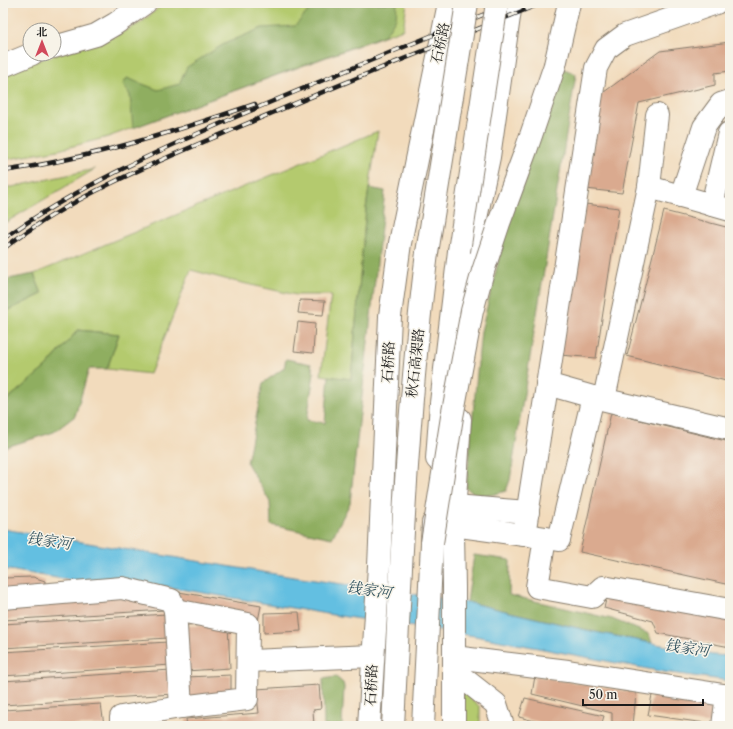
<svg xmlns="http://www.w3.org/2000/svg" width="733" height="729" font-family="'Libre Caslon Text','Noto Serif SC',serif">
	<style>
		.green { fill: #b4ca6e; stroke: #687345 }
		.forest { fill: #8fae61; stroke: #56653e }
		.water { fill: #64bfe1; stroke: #406e7e }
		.building { fill: #daaa8f }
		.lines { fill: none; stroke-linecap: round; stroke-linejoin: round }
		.minor-casing { stroke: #877c6c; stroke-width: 24 }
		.major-casing { stroke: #877c6c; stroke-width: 24 }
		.highway-casing { stroke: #877c6c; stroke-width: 24 }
		.minor { stroke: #fff; stroke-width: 22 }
		.major { stroke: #fff; stroke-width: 22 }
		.highway { stroke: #fff; stroke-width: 22 }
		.rail-casing { stroke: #1c1c1c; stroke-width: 4.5 }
		.rail { stroke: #f7f3e8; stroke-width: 3; stroke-dasharray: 9; stroke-linecap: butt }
		.highway-bridge-casing { stroke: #877c6c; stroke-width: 24; stroke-linecap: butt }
		.highway-bridge { stroke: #fff; stroke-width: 22 }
		.labels { text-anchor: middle; stroke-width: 3; stroke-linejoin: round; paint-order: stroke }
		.street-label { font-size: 14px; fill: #1c1c1c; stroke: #f7f3e8 }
		.water-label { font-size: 15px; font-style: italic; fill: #355561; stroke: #f7f3e8 }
	</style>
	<rect width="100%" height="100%" fill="#f7f3e8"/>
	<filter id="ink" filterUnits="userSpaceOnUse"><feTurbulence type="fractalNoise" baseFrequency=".025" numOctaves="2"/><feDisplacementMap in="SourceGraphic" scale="8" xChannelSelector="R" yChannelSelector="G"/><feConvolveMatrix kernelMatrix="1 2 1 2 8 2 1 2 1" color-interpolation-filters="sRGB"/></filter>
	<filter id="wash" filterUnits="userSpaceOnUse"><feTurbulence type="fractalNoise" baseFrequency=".012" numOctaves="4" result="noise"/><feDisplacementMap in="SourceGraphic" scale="16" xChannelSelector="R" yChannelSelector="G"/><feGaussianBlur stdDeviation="0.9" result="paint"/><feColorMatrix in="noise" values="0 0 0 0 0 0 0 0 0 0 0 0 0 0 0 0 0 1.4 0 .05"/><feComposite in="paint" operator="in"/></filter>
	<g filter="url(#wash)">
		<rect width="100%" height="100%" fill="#f2dbbc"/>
		<g class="green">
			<path d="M 164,3 L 407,3 L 403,29 L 108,137 L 58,150 L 3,160 L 3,77 L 30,63 L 113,37 L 142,22 Z"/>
			<path d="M 378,131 L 366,209 L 351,380 L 321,375 L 331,295 L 296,295 L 229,280 L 191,270 L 150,374 L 107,369 L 119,334 L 78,330 L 46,367 L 3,403 L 3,313 L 42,294 L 34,274 Z"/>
			<path d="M 95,169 L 3,224 L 3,187 L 12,187 Z"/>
			<path d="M 463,691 L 480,707 L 480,726 L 462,726 Z"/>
		</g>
		<g class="forest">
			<path d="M 310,3 L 397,3 L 396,18 L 385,35 L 133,128 L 130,95 L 123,84 L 127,78 L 158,90 L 179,84 L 187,67 L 224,44 L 262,28 L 295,26 L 310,9 Z"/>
			<path d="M 555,65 L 576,74 L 510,480 L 506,491 L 491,495 L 476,495 L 466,488 L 481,331 L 526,150 Z"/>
			<path d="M 369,188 L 385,191 L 350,503 L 332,538 L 271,525 L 270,502 L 247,463 L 263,383 L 284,368 L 286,359 L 311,364 L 314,373 L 307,420 L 325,423 L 329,376 L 351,379 L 366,209 Z"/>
			<path d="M 34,274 L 42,294 L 3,313 L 3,280 Z"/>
			<path d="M 78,330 L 119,334 L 107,369 L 89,369 L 75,416 L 54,432 L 3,448 L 3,403 L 46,367 Z"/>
			<path d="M 474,555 L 510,560 L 509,595 L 612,619 L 649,634 L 652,643 L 595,632 L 467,602 Z"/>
			<path d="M 336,677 L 343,683 L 344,687 L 342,726 L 324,726 L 323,679 Z"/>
		</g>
		<path class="water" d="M 3,529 L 287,576 L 467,602 L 595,632 L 713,655 L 730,656 L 730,681 L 664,672 L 475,636 L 333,615 L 127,580 L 99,585 L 3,569 Z"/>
		<g id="blocks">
			<g class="building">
				<path d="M 730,42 L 730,71 L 715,73 L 715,85 L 639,103 L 622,193 L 586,189 L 600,95 L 660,51 Z"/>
				<path d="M 585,204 L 619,208 L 596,358 L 560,355 Z"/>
				<path d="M 664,211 L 730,228 L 730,382 L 627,356 Z"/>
				<path d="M 300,300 L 325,301 L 323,315 L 298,313 Z"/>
				<path d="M 298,322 L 315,324 L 313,353 L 294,351 Z"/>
				<path d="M 611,413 L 730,442 L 730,585 L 580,552 Z"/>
				<path d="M 33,577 L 45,581 L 44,591 L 3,593 L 3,578 Z"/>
				<path d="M 179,592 L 261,606 L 258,621 L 177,605 Z"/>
				<path d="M 126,593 L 165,604 L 165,610 L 3,620 L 3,603 Z"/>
				<path d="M 607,596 L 730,617 L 730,647 L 658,633 L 653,621 L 604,608 Z"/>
				<path d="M 299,612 L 301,631 L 264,633 L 264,613 Z"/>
				<path d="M 167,614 L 168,638 L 3,648 L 3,624 Z"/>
				<path d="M 228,625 L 230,668 L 186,671 L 184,626 Z"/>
				<path d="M 168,642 L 171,665 L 3,676 L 3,652 Z"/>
				<path d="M 171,670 L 173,694 L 3,705 L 3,681 Z"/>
				<path d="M 231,675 L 231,696 L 188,699 L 187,677 Z"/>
				<path d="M 535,676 L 636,693 L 633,726 L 612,726 L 612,713 L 532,694 Z"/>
				<path d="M 319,685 L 321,709 L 313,710 L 314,726 L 187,726 L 186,719 L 259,713 L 256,689 Z"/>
				<path d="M 652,695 L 717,705 L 712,724 L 648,715 Z"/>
				<path d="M 525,698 L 604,716 L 601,726 L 554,726 L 519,717 Z"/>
				<path d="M 101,704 L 104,725 L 3,726 L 3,710 Z"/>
			</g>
		</g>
	</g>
	<g filter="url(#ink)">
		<use href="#blocks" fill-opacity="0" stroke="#877c6c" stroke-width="1"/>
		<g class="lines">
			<g class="minor-casing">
				<g id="minor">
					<path d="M 54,47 L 96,35 L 115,24 L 145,3"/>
					<path d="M 3,66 L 32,54"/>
					<path d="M 649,187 L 730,210"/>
					<path d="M 681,196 L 704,127 L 721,104 L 730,101"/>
					<path d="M 712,205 L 729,133"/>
					<path d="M 547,384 L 593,397 L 730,429"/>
					<path d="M 604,399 L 649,187 L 657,115"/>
					<path d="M 455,506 L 528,512"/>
					<path d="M 453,525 L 524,535 L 596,68 L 606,49 L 625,35 L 716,3"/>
					<path d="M 533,536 L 559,540 L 593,397"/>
					<path d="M 545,538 L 537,587 L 592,597 L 603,587 L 730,610"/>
					<path d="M 3,598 L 122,588 L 171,600 L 175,610 L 181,707"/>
					<path d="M 454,657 L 568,671 L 730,696"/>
					<path d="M 248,661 L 373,656"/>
					<path d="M 454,671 L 496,704 L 503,726"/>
					<path d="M 121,726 L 121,717 L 181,707 L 247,699 L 248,624 L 175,610"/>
					<path d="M 723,726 L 727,695"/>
				</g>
			</g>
			<g class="major-casing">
				<g id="major">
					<path d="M 467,308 L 475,223 L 489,157 L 511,3"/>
					<path d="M 369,726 L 379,566 L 390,316 L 400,243 L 449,3"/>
					<path d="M 454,726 L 454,587 L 453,532 L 460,419"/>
				</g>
			</g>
			<g class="highway-casing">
				<g id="highway">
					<path d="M 555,65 L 569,3"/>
					<path d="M 437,459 L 441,403 L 459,251"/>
					<path d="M 393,726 C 401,568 407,410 427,253"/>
					<path d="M 423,726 L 433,523"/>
				</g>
			</g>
			<use href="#minor" class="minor"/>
			<use href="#major" class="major"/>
			<use href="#highway" class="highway"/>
			<g class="rail-casing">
				<g id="rail">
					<path d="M 3,171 C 88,159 174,132 255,104"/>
					<path d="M 3,239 C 73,189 159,150 238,116 C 329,77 421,40 512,3"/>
					<path d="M 3,249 C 73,195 158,161 239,127 C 340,84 441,44 542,3"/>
				</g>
			</g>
			<use href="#rail" class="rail"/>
			<g class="highway-bridge-casing">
				<g id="highway-bridge">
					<path d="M 459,251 L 497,3"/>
					<path d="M 427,253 L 467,3"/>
					<path d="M 432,543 L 452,417 L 472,311 L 483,271 L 499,223 L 526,150 L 555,65"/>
				</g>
			</g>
			<use href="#highway-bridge" class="highway-bridge"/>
		</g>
	</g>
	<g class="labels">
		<g class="street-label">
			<text transform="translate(440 43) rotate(-78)" y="5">石桥路</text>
			<text transform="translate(388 362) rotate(-87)" y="5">石桥路</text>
			<text transform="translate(415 363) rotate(-84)" y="5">秋石高架路</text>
			<text transform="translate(371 685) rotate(-87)" y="5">石桥路</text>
		</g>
		<g class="water-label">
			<text transform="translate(49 541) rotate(9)" y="5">钱家河</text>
			<text transform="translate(369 590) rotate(9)" y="5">钱家河</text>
			<text transform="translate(687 648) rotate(8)" y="5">钱家河</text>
		</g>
	</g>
	<rect width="733" height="729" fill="none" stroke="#f7f3e8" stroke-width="16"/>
	<g transform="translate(42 42)"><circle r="19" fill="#f7f3e8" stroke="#9f9d96"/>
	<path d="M0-3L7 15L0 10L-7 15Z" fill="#d1495b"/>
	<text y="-6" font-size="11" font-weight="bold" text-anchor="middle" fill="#1c1c1c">北</text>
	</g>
	<path d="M583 699v6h120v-6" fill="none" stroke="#1c1c1c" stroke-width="2"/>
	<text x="589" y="699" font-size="12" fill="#1c1c1c" stroke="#f7f3e8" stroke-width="3" paint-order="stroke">50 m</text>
</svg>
